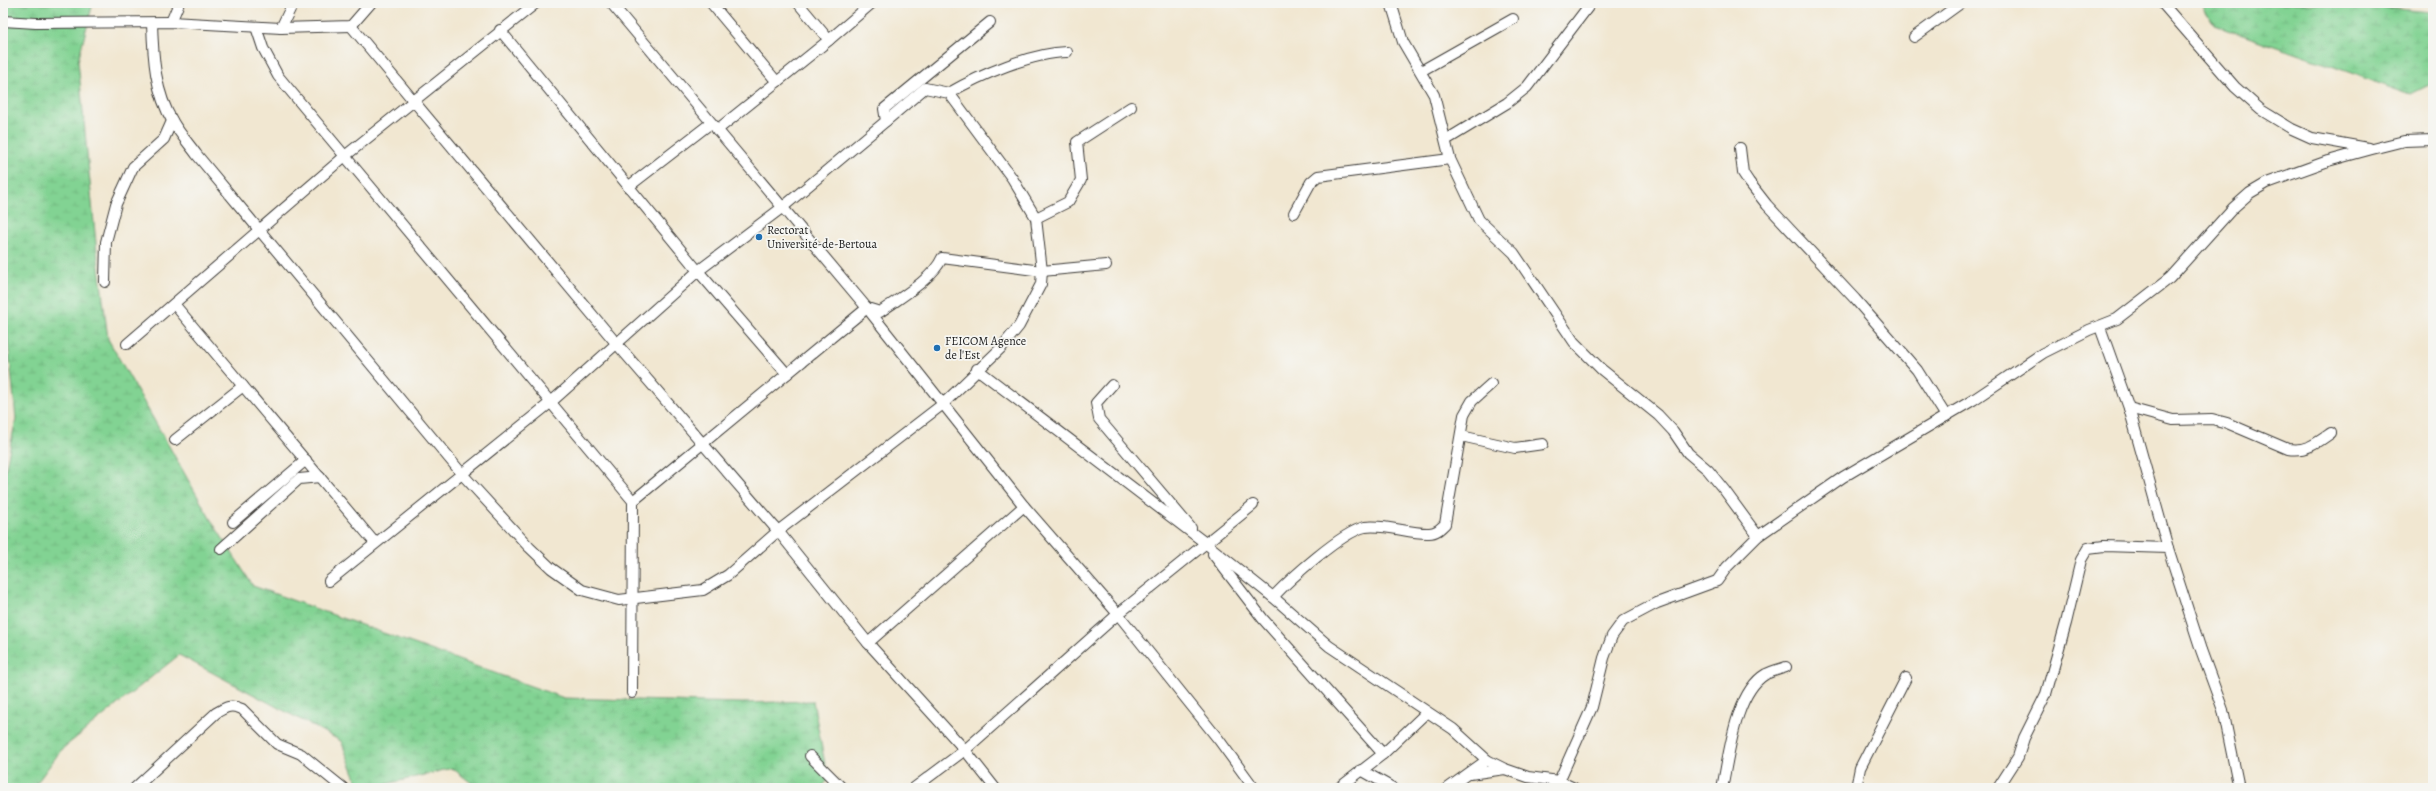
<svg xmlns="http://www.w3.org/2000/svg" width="2436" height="791" font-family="Alegreya,serif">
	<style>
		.wetland { fill: url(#wetland-marsh); stroke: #4f7858 }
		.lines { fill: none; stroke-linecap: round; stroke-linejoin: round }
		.street-casing { stroke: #3c3a37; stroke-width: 12 }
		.street { stroke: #fff; stroke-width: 10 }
		.poi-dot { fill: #1f6fb2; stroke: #f6f6f2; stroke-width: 1.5 }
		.labels { text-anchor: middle; stroke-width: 3.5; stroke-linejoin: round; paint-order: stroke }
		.poi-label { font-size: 12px; fill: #1c1c1c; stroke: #f6f6f2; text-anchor: start }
	</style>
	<defs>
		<pattern id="wetland-marsh" width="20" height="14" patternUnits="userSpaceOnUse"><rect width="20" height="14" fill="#82d393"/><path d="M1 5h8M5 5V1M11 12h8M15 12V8" fill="none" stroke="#70b57e"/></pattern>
	</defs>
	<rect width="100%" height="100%" fill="#f6f6f2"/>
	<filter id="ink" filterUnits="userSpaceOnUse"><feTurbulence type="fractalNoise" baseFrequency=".025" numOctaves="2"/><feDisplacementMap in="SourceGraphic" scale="8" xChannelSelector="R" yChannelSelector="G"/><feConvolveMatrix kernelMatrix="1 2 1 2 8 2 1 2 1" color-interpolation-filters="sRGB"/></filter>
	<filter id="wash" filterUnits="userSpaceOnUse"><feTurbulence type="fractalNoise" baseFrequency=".012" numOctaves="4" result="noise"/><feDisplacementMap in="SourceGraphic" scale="16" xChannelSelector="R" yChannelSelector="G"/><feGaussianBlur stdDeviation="0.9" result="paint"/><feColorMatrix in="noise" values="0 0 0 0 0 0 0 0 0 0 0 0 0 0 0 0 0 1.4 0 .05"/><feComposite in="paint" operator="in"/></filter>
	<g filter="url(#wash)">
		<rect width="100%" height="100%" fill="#f1e7d1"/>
		<g class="wetland">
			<path d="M 3,3 L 93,3 L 78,61 L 96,243 L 108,339 L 211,520 L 253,586 L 564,698 L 742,703 L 813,701 L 828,780 L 821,788 L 478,788 L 452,768 L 371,788 L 360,788 L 341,741 L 179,655 L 62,749 L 33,788 L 3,788 L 3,481 L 16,419 L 3,292 Z"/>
			<path d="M 2201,3 L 2370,3 L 2377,7 L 2433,12 L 2433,83 L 2411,94 L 2214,25 Z"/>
		</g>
	</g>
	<g filter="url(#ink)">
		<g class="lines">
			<g class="street-casing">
				<g id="street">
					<path d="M 611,3 L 867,308 L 1024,506 L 1118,614 L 1219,740 L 1254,788"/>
					<path d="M 711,3 L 777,82"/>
					<path d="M 798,3 L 829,40"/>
					<path d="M 1391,3 L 1403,42 L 1434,95 L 1450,159 L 1479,220 L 1514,253 L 1574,342 L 1601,369 L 1658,415 L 1673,431 L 1688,453 L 1708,470 L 1725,491 L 1758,536"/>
					<path d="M 2162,3 L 2235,87 L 2261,110 L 2292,129 L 2312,138 L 2368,148"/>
					<path d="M 3,21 L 36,23 L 171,22 L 281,28 L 351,26 L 371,3"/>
					<path d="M 171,22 L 179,3"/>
					<path d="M 152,23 C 153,57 155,93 173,122 C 180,134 189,144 197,155 L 463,475 L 529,547 L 551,568 L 582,590 L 619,600 L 703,590 L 728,575 L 778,531 L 943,404 L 1001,348 L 1019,326 L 1041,284 L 1042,271 L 1036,218 L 1012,178 L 949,93 L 925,88 L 886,121"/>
					<path d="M 351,26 L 616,343 L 778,531 L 868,643 L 965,750 L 995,788"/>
					<path d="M 256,27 L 263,48 L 278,76 L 633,501 L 632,693"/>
					<path d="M 281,28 L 293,3"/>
					<path d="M 500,30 L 698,271 L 787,374"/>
					<path d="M 1914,37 L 1961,3"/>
					<path d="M 1421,71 L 1513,19"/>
					<path d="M 949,93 C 980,75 1031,53 1067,52"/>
					<path d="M 717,130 L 829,40 L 872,3"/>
					<path d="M 1446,140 L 1507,103 L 1527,87 L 1591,3"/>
					<path d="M 1740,148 L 1743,173 L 1749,182 L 1767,205 L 1855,299 L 1917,370 L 1946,416"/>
					<path d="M 628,187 L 711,123"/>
					<path d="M 1294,213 L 1311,182 L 1318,176 L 1450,159"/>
					<path d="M 1036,218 L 1068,202 L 1081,180 L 1077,142 L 1131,107"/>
					<path d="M 105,282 L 106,242 L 116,204 L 133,167 L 164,139 L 172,121"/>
					<path d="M 174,304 L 375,543"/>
					<path d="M 2100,327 L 2129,408 L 2168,548 L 2201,650 L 2223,710 L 2239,788"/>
					<path d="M 127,344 L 345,156 L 536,3"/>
					<path d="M 977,369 L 1204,542 L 1273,597 L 1329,646 L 1453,729 L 1487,760 L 1505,769 L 1528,777 L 1559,781 L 1592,707 L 1604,658 L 1612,636 L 1623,621 L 1657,603 L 1717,581 L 1727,567 L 1758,536 L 1843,477 L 1973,400 L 2043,353 L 2089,330 L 2117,319 L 2170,278 L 2233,208 L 2250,193 L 2267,183 L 2328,161 L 2372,149 L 2404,141 L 2433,140"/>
					<path d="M 1112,385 L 1096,403 L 1099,419 L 1191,528"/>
					<path d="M 2129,408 L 2173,420 L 2212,419 L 2227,423 L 2288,449 C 2306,452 2317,443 2331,433"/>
					<path d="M 1461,436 L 1515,448 L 1543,444"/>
					<path d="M 175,440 L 243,386"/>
					<path d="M 633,501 L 867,308 L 880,312 C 898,299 933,279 942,258 L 1042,271 L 1106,265"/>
					<path d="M 233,522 L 306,460"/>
					<path d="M 221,549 L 299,479 L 320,477"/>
					<path d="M 1213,554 L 1263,619 L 1383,754"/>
					<path d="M 329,581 L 550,403 L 698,271 L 783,207 L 886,121 L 884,109 L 990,22"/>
					<path d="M 1273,597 C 1290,579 1342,532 1365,527 C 1386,524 1410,534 1429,533 C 1436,533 1440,529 1445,524 L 1464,415 L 1472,401 L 1491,384"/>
					<path d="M 868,643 L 1024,506"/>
					<path d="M 810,756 L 842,788"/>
					<path d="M 1361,770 L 1393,788"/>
					<path d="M 1470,774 L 1505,769"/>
					<path d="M 1559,781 L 1574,788"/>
					<path d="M 135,788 L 216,713 C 226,707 231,704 242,709 L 277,744 L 301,754 L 343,788"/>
					<path d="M 914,788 L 965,750 L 1118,614 L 1253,505"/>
					<path d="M 1339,788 L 1383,754 L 1426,713"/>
					<path d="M 1448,788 L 1487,760"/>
					<path d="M 1722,788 C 1729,756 1735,692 1766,674 C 1772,671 1780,669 1786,667"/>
					<path d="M 1856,788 L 1860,768 L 1906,678"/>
					<path d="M 1998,788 L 2018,757 L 2024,738 L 2046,694 L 2066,623 L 2081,560 L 2088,548 L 2104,546 L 2168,548"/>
				</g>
			</g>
			<use href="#street" class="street"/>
		</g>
	</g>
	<g class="poi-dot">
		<circle cx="759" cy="237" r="4"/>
		<circle cx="937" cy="348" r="4"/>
	</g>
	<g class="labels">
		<g class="poi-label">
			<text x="767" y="234">Rectorat<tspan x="767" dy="14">Université-de-Bertoua</tspan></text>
			<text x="945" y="345">FEICOM Agence<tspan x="945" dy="14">de l'Est</tspan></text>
		</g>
	</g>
	<rect width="2436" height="791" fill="none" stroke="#f6f6f2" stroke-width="16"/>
</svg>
